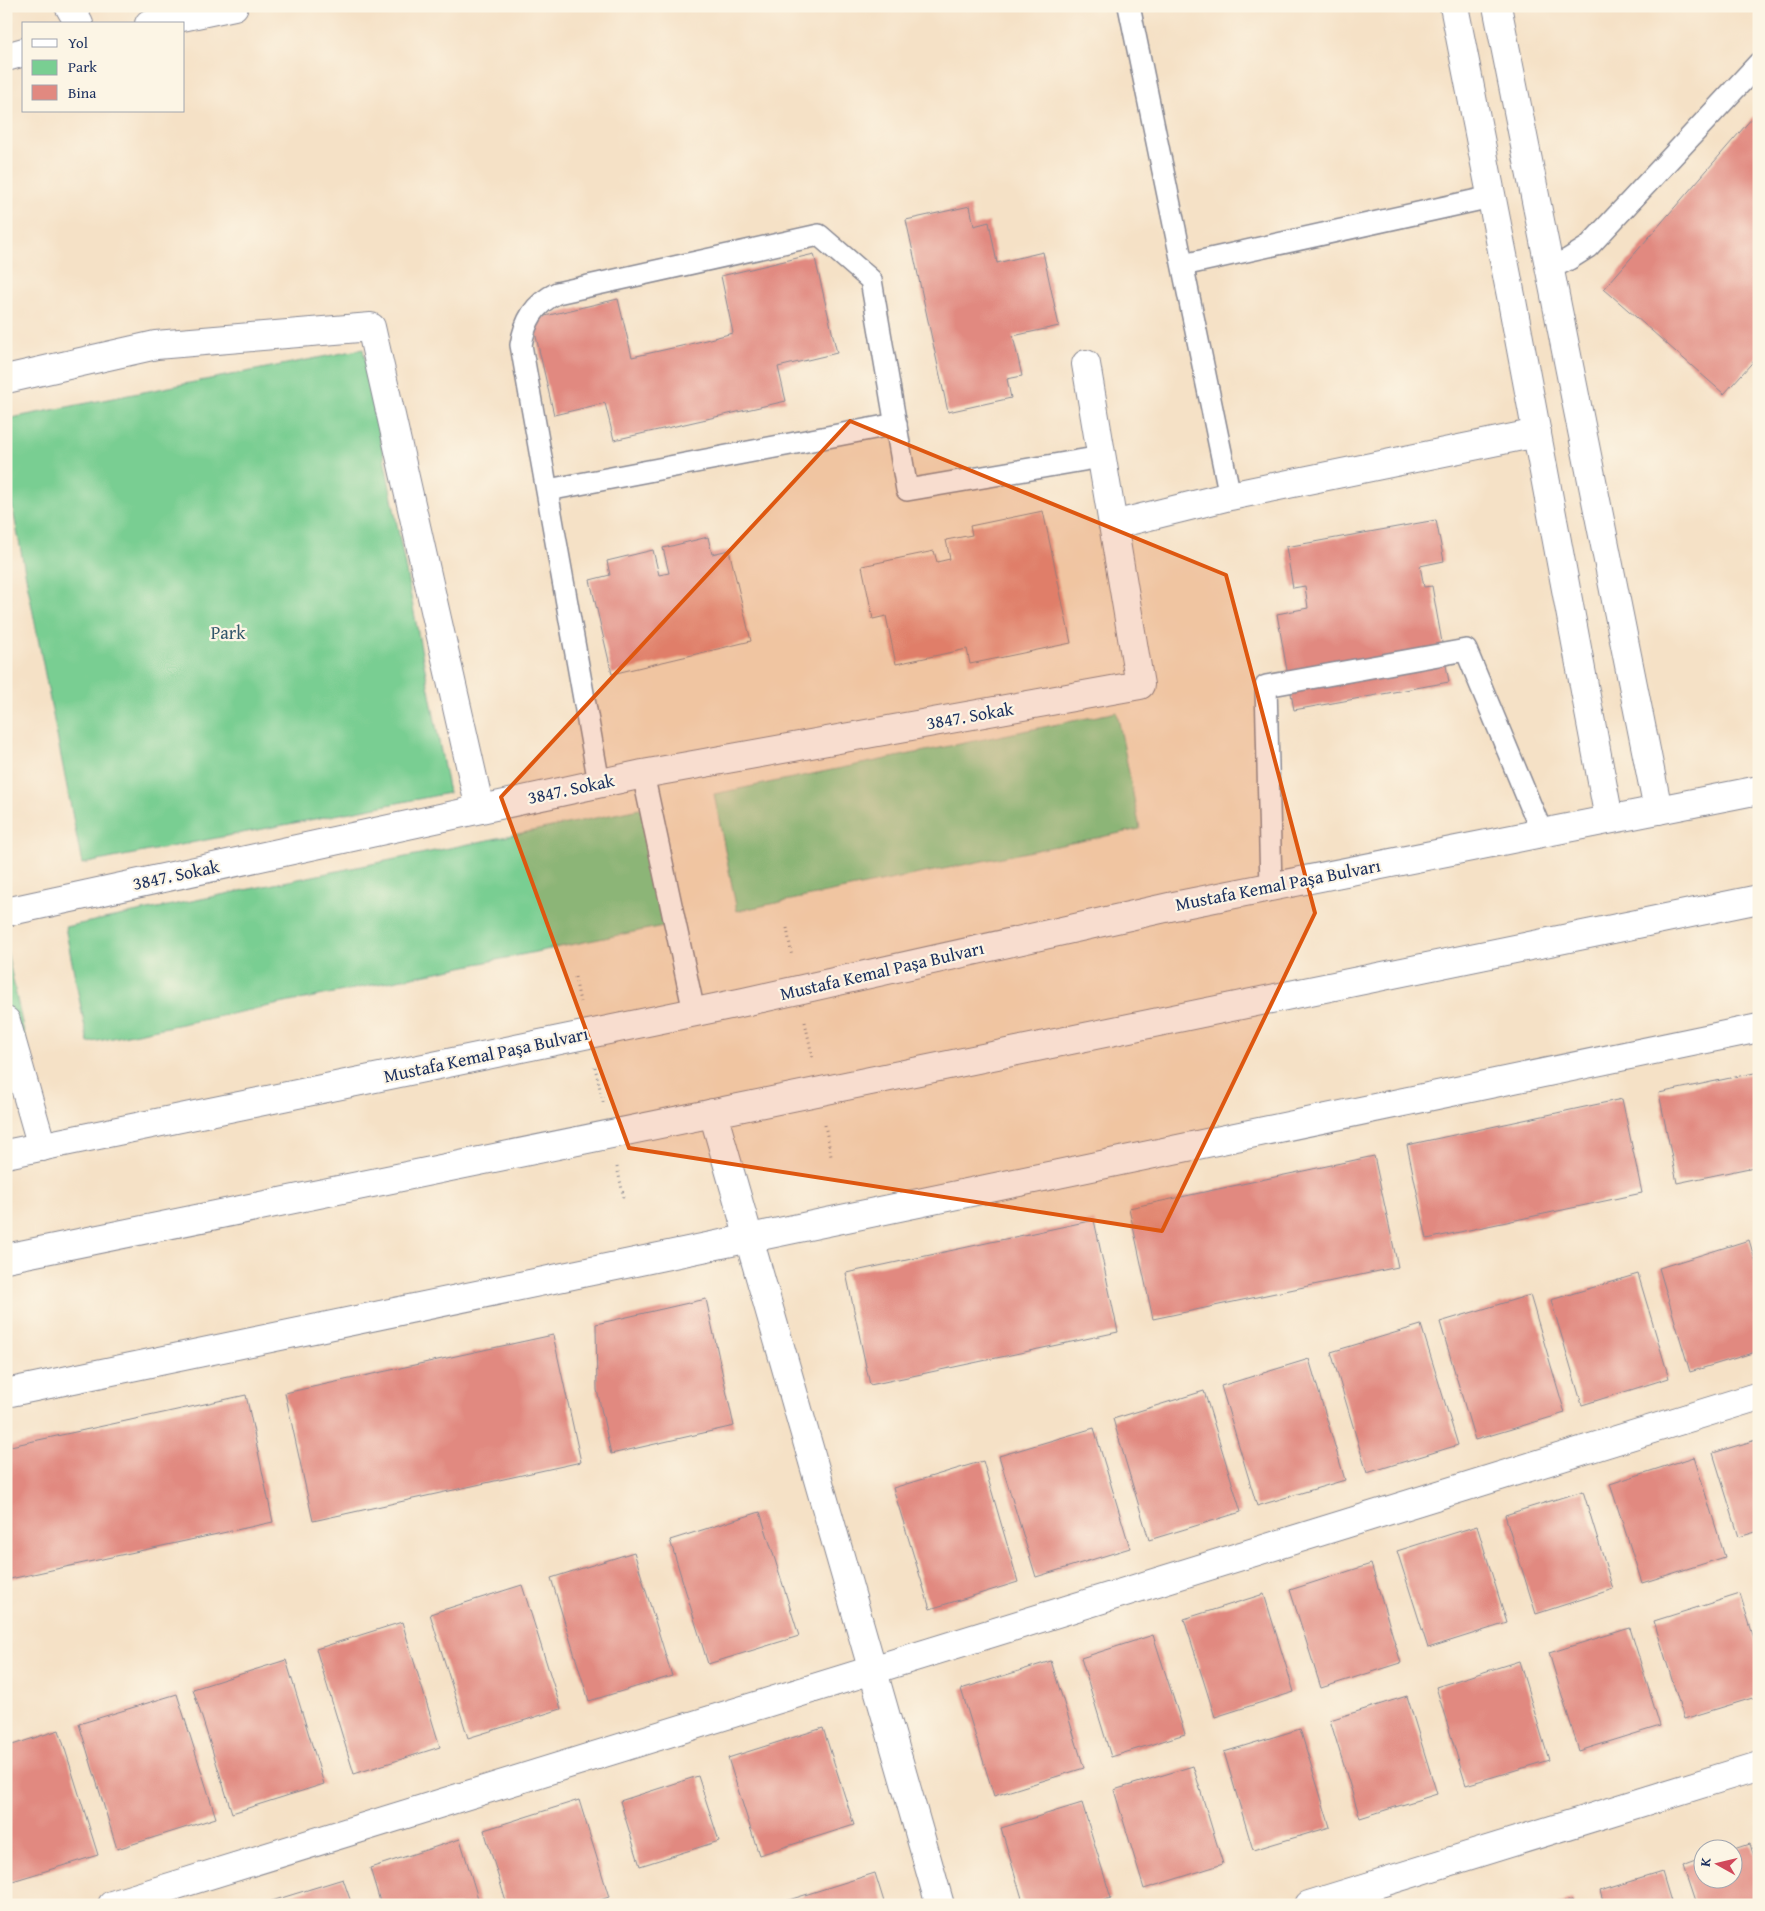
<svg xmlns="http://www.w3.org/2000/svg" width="1765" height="1911" font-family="'Gentium Book Plus',serif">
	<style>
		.green { fill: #79ce92; stroke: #4a7e78 }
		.building { fill: #e18980 }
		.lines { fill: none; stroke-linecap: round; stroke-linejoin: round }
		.lane-casing { stroke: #888892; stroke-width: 24 }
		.street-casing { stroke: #888892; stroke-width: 30 }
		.secondary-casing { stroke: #888892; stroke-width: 30 }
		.primary-casing { stroke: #888892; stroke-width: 30 }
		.path { stroke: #888892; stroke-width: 3; stroke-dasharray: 1 4; stroke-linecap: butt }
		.lane { stroke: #fff; stroke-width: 21 }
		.street { stroke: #fff; stroke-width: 28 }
		.secondary { stroke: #fff; stroke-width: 28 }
		.primary { stroke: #fff; stroke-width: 28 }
		.marked { fill: #de5710; fill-opacity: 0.2; stroke: #de5710; stroke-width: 4; stroke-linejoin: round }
		.labels { text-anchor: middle; stroke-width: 4.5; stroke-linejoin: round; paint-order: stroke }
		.park-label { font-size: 18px; fill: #32576b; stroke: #fcf5e5 }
		.street-label { font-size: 18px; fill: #1b2f5e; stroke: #fcf5e5 }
	</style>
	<rect width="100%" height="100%" fill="#fcf5e5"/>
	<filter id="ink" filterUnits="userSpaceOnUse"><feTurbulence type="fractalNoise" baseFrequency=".02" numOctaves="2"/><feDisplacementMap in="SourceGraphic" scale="10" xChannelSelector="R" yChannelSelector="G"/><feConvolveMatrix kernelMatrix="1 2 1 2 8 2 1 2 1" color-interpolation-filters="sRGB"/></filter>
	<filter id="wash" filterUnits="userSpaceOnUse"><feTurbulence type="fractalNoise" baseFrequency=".0096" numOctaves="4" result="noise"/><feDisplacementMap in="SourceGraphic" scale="20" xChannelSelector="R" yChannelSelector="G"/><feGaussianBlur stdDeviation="1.12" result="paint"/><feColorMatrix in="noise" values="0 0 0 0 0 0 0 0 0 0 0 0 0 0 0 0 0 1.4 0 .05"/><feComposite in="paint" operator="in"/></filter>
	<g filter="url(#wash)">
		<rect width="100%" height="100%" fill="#f5e1c6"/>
		<g class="green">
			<path d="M 363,349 L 449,793 L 82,864 L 6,474 L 6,419 Z"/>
			<path d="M 1117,712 L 1140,829 L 737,911 L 714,794 Z"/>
			<path d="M 644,808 L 668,925 L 88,1043 L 65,927 Z"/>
			<path d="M 6,947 L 29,1056 L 6,1060 Z"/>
		</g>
		<g id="blocks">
			<g class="building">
				<path d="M 1759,110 L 1759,355 L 1724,394 L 1604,289 Z"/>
				<path d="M 970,206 L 974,226 L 989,222 L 997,263 L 1043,252 L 1059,326 L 1013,336 L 1022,376 L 1007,379 L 1011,398 L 948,412 L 906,220 Z"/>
				<path d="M 814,254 L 837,353 L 778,367 L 786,401 L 614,440 L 605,403 L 554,415 L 532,319 L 618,299 L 632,357 L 686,345 L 733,333 L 721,276 Z"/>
				<path d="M 1043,511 L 1071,643 L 970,664 L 967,649 L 896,664 L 886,616 L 873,619 L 862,566 L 934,551 L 937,562 L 950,559 L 946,540 L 972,535 L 970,526 Z"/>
				<path d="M 1436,520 L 1444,561 L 1420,566 L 1424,587 L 1432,586 L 1449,682 L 1294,710 L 1277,614 L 1308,608 L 1305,586 L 1293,588 L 1286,547 Z"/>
				<path d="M 708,537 L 712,554 L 729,550 L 751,641 L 612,674 L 590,580 L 610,575 L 607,561 L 653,550 L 659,575 L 669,573 L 663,548 Z"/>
				<path d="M 1759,1072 L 1759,1166 L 1677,1183 L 1659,1093 Z"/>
				<path d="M 1622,1099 L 1642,1193 L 1427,1239 L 1407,1145 Z"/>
				<path d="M 1374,1156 L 1398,1267 L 1153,1319 L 1129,1208 Z"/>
				<path d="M 1094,1220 L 1118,1332 L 870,1385 L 846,1273 Z"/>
				<path d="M 1749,1240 L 1759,1273 L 1759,1351 L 1690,1372 L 1659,1268 Z"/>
				<path d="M 1638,1274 L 1669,1378 L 1582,1405 L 1551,1300 Z"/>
				<path d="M 1530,1295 L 1565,1413 L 1475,1440 L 1440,1322 Z"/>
				<path d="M 706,1299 L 734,1426 L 611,1454 L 597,1390 L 596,1324 Z"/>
				<path d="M 1421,1325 L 1458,1445 L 1367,1473 L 1331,1352 Z"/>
				<path d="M 553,1335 L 581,1462 L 313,1521 L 285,1393 Z"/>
				<path d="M 1309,1359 L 1345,1480 L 1257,1506 L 1221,1386 Z"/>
				<path d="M 1204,1391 L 1241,1512 L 1149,1540 L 1113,1419 Z"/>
				<path d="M 246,1395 L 273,1522 L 10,1579 L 6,1563 L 6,1447 Z"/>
				<path d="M 1094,1428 L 1130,1548 L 1036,1577 L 999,1456 Z"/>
				<path d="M 1759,1439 L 1759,1531 L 1739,1537 L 1713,1453 Z"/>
				<path d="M 1694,1457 L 1725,1557 L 1642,1583 L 1610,1484 Z"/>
				<path d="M 983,1461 L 1018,1582 L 930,1609 L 893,1488 Z"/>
				<path d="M 1583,1491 L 1613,1589 L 1536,1614 L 1505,1515 Z"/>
				<path d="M 760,1512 L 799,1636 L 708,1664 L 670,1540 Z"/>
				<path d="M 1477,1526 L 1507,1623 L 1428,1648 L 1397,1551 Z"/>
				<path d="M 634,1552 L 672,1676 L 589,1701 L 551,1578 Z"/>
				<path d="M 1371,1564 L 1401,1663 L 1321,1688 L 1290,1590 Z"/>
				<path d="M 522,1585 L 561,1709 L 468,1738 L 430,1614 Z"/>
				<path d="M 1264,1594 L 1294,1692 L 1215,1717 L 1184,1619 Z"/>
				<path d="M 1740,1594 L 1759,1654 L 1759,1696 L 1684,1719 L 1654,1621 Z"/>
				<path d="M 402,1622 L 440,1747 L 354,1774 L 316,1649 Z"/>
				<path d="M 1630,1628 L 1660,1726 L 1579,1751 L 1549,1653 Z"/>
				<path d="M 1153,1635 L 1185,1734 L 1111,1757 L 1081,1658 Z"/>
				<path d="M 286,1660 L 324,1784 L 232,1813 L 193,1689 Z"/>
				<path d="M 1051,1661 L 1084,1768 L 994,1796 L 961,1689 Z"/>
				<path d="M 1519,1661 L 1549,1760 L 1466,1785 L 1436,1687 Z"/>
				<path d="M 177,1694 L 216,1818 L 117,1849 L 79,1724 Z"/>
				<path d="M 1407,1696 L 1437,1794 L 1360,1818 L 1330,1720 Z"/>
				<path d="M 823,1728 L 854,1825 L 759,1855 L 728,1758 Z"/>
				<path d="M 1300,1729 L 1330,1827 L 1253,1850 L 1224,1752 Z"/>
				<path d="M 59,1730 L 98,1855 L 6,1883 L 6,1747 Z"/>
				<path d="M 1193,1766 L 1223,1864 L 1144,1889 L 1114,1790 Z"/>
				<path d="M 698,1776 L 719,1841 L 640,1866 L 620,1801 Z"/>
				<path d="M 579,1800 L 609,1897 L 586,1905 L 507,1905 L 484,1830 Z"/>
				<path d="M 1082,1803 L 1111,1898 L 1089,1905 L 1024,1905 L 1001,1828 Z"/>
				<path d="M 460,1839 L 480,1905 L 381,1905 L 370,1868 Z"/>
				<path d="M 1750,1844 L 1759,1874 L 1759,1905 L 1696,1905 L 1683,1866 L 1702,1859 L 1702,1878 L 1732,1878 L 1732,1850 Z"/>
				<path d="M 1662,1872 L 1672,1905 L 1604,1905 L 1600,1891 Z"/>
				<path d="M 875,1873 L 885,1905 L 776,1905 L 776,1904 Z"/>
				<path d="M 343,1879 L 352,1905 L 262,1905 L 262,1904 Z"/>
				<path d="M 1572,1900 L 1574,1905 L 1558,1905 L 1558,1904 Z"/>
			</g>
		</g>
	</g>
	<g filter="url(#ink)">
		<use href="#blocks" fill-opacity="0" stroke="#888892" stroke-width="1"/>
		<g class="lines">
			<g class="lane-casing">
				<g id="lane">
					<path d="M 1129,6 L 1230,496"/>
					<path d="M 1183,265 L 1491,197"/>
					<path d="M 1549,269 L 1569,259 L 1588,247 L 1759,63"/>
					<path d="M 548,490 L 896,424"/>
					<path d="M 643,774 L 694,1012"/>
					<path d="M 599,783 L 521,345 C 525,321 534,304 557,293 L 819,235 L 871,280 L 907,490 L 1101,457"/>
					<path d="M 1271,886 L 1266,686 L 1466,650 L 1542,833"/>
				</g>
			</g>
			<g class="street-casing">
				<g id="street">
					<path d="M 69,6 L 79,24"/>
					<path d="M 149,24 L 234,6"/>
					<path d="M 6,57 L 24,52"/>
					<path d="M 6,379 L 156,345 L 371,327 L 480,809"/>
					<path d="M 1113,525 L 1230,496 L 1537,433"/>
					<path d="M 6,912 L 643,774 L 1140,685 L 1086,364"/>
					<path d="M 6,1021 L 42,1147"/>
					<path d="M 713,1113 L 940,1905"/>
					<path d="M 6,1393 L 1759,1028"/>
					<path d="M 112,1905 L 1759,1396"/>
					<path d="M 1309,1905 L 1759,1766"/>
				</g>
			</g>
			<g class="secondary-casing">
				<g id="secondary">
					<path d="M 1454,6 L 1512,301 L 1609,819"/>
					<path d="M 1497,6 L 1658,810"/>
				</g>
			</g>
			<g class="primary-casing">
				<g id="primary">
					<path d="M 6,1154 L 744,1002 L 1174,906 L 1759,790"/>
					<path d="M 6,1258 L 1759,899"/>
				</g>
			</g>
			<g class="path">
				<path d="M 787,928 L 792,957"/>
				<path d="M 575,977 L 580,1002"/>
				<path d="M 805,1022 L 813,1060"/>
				<path d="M 595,1067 L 603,1102"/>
				<path d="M 825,1125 L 831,1156"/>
				<path d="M 617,1167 L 624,1198"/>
			</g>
			<use href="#lane" class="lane"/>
			<use href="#street" class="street"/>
			<use href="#secondary" class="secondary"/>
			<use href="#primary" class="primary"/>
		</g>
	</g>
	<path class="marked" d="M 850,421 L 1226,575 L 1315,913 L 1162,1231 L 629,1148 L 501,797 Z"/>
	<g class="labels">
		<g class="park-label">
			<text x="228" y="639">Park</text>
		</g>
		<g class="street-label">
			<text transform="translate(970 716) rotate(-10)" y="6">3847. Sokak</text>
			<text transform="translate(571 789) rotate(-12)" y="6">3847. Sokak</text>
			<text transform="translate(176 875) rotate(-12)" y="6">3847. Sokak</text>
			<text transform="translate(1278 885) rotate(-11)" y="6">Mustafa Kemal Paşa Bulvarı</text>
			<text transform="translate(882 971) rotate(-13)" y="6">Mustafa Kemal Paşa Bulvarı</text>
			<text transform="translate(486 1055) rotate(-12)" y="6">Mustafa Kemal Paşa Bulvarı</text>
		</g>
	</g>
	<rect width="1765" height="1911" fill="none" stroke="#fcf5e5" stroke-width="25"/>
	<rect x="22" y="22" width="162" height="90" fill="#fcf5e5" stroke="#a2a6af"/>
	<rect x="32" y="39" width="25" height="8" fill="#ffffff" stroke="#a2a6af"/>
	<text x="68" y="48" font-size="15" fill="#1b2f5e">Yol</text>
	<rect x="32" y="60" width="25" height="15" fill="#79ce92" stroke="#a2a6af"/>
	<text x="68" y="72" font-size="15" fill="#1b2f5e">Park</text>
	<rect x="32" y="85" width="25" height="15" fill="#e18980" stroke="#a2a6af"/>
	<text x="68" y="98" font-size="15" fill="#1b2f5e">Bina</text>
	<g transform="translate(1718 1864) rotate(278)"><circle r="24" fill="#fcf5e5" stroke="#a2a6af"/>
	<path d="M0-4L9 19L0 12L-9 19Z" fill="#d1495b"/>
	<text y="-8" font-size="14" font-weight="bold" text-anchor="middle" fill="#1b2f5e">K</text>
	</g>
</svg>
